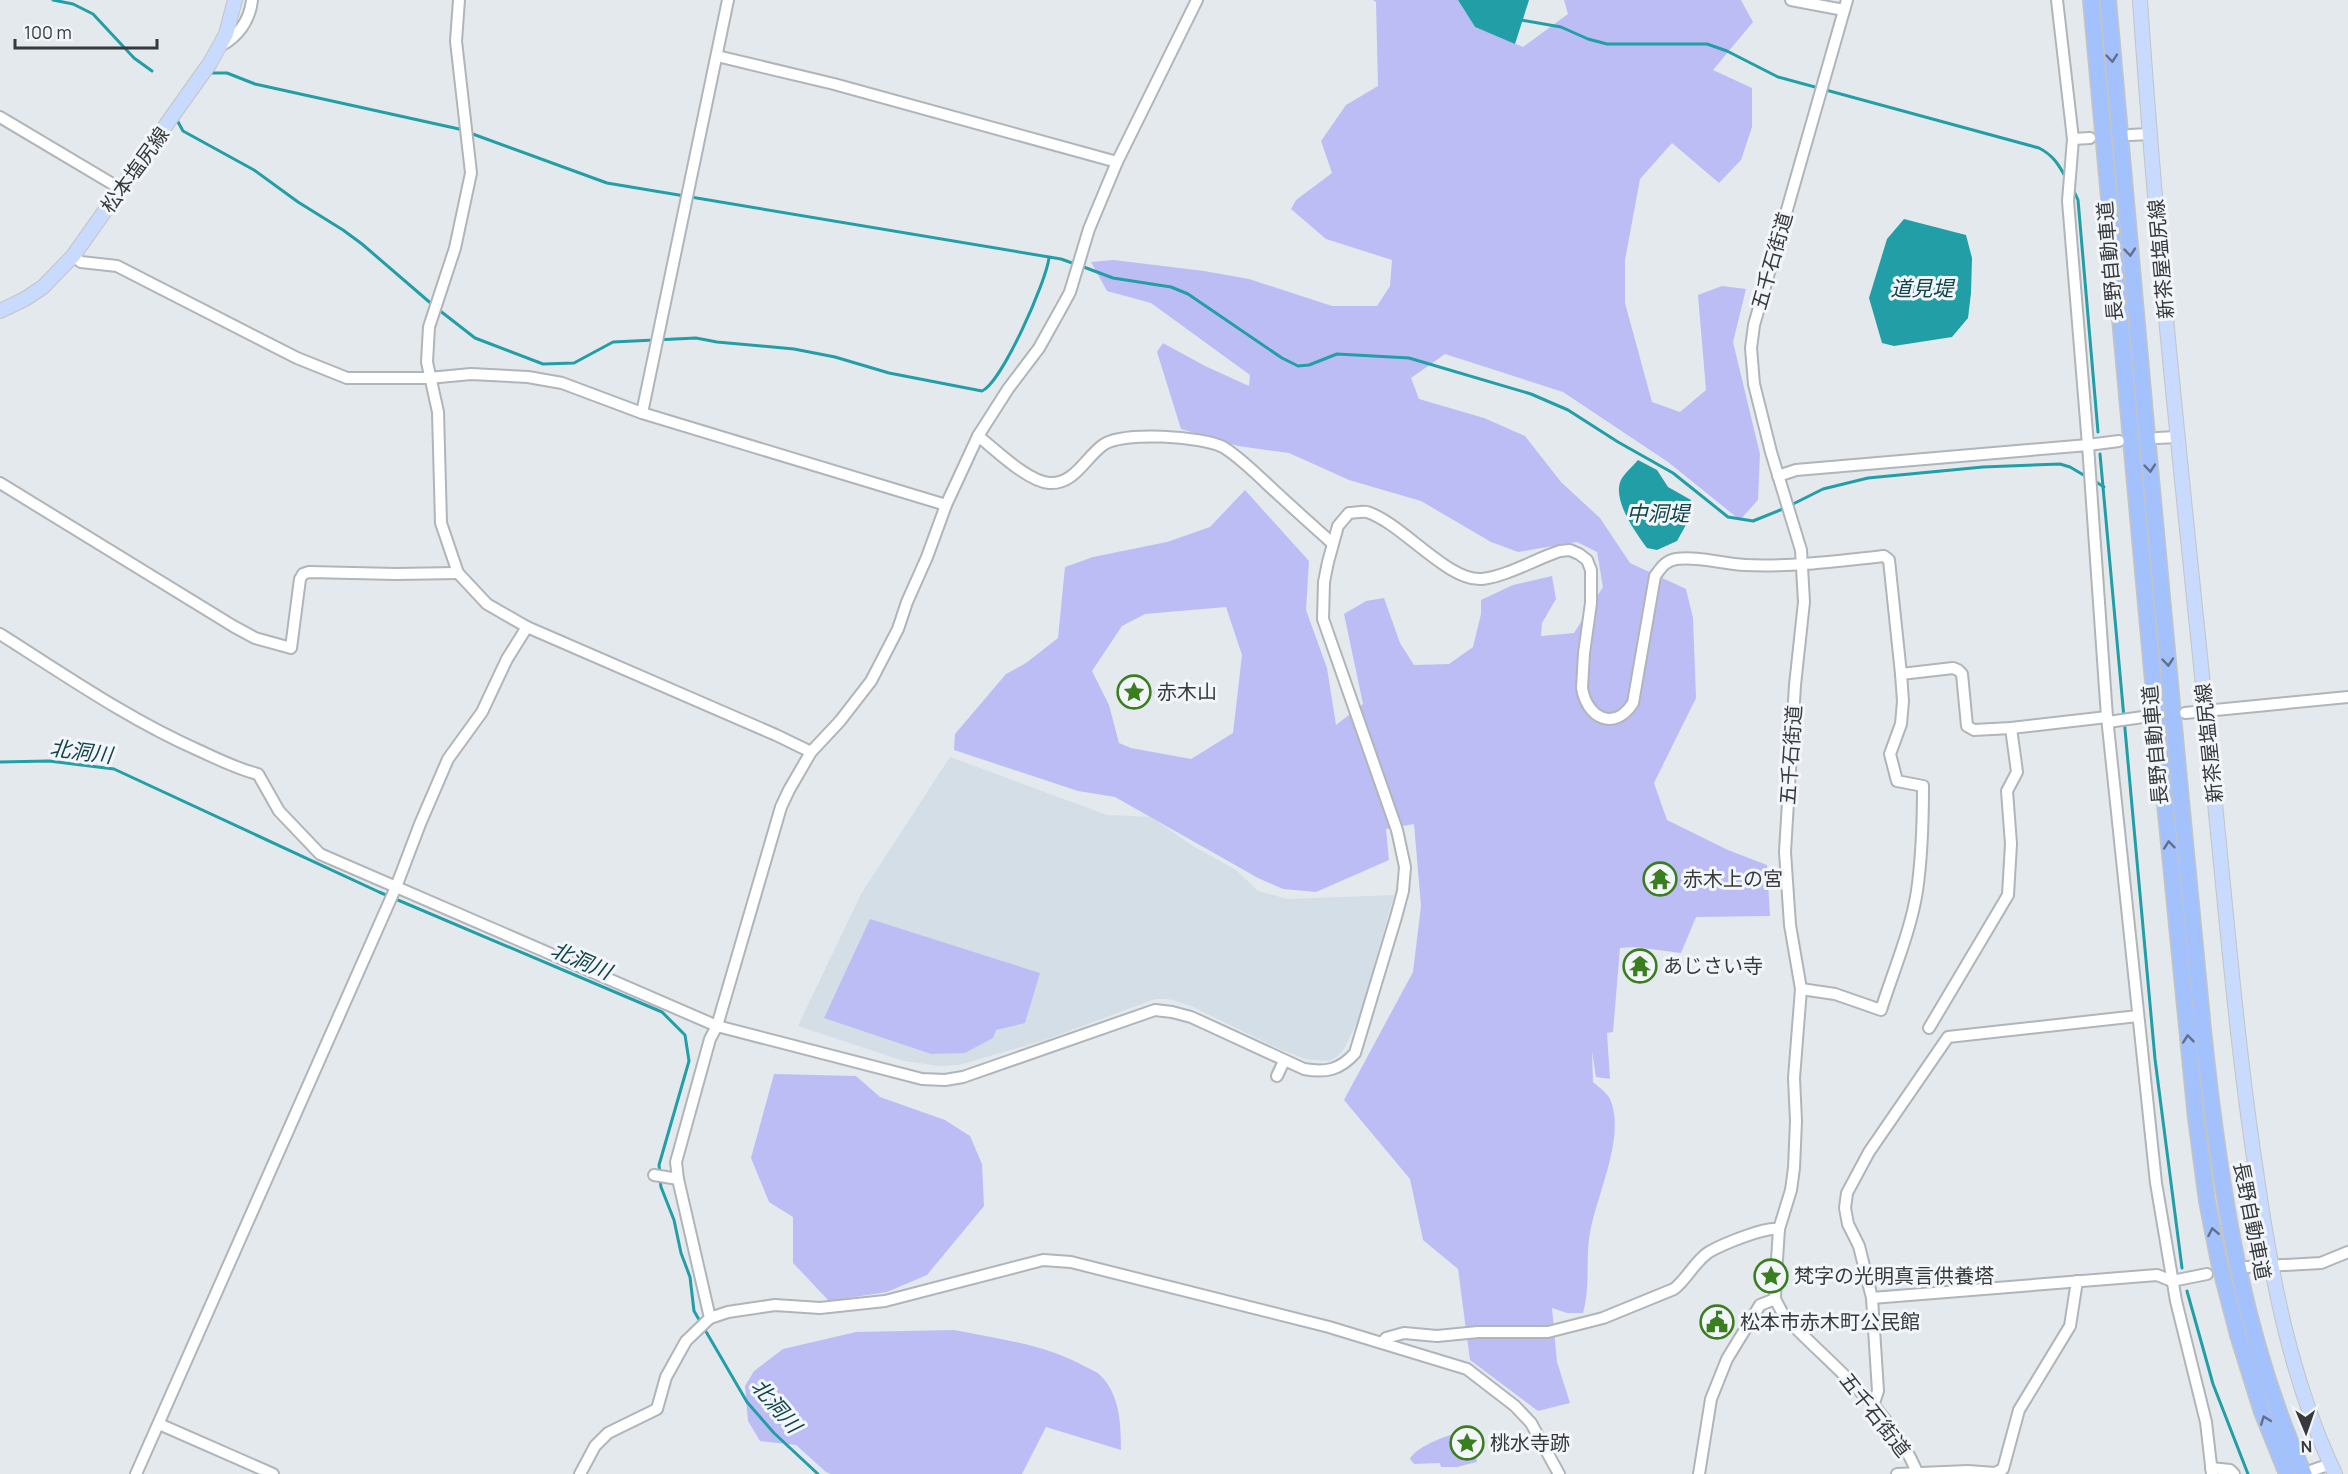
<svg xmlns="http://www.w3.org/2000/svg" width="2348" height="1474" font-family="Manrope,'Noto Sans JP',sans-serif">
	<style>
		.built { fill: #d3dee7 }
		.green { fill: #bdbdf6; fill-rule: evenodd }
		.water { fill: #229ea6 }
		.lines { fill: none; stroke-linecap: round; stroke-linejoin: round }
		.stream { stroke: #229ea6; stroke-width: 3 }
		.minor-casing { stroke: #b0b5b9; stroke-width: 14 }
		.major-casing { stroke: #c3c4c4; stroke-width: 16 }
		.highway-casing { stroke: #c3c4c4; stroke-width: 18 }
		.minor { stroke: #fff; stroke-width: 10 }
		.major { stroke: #c8dafe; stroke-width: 14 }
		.highway { stroke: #a3c1fd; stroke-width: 15 }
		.oneway { stroke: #626f88 }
		.labels { text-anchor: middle; stroke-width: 6; stroke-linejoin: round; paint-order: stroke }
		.street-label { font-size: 20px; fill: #37393a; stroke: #f2f6fa }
		.poi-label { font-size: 20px; fill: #37393a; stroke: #f2f6fa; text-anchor: start }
		.water-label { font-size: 21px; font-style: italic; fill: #124549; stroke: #f2f6fa }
	</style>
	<rect width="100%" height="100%" fill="#e4e9ed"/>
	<path class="built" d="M 950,757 L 1107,815 L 1151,817 L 1193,846 L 1236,870 L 1258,891 L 1288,899 L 1394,895 L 1359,1019 L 1344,1049 L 1338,1056 L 1329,1061 L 1305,1059 L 1277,1048 L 1191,1006 L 1168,999 L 1155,999 L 1045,1040 L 959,1065 L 940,1066 L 904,1061 L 798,1026 L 861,894 Z"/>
	<g class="green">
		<path d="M 1373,0 L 1458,0 L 1475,27 L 1523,47 L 1568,14 L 1564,0 L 1741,0 L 1753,22 L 1713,70 L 1752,88 L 1752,127 L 1741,160 L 1719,183 L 1672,143 L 1640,179 L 1625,260 L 1625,303 L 1652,402 L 1680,412 L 1706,390 L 1698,295 L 1722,286 L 1746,289 L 1733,342 L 1760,454 L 1758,500 L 1740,520 L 1668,462 L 1563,392 L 1445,354 L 1411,378 L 1419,399 L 1484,418 L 1525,436 L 1561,482 L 1600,518 L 1630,563 L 1686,589 L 1693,618 L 1696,698 L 1654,783 L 1667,820 L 1728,850 L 1767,865 L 1770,916 L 1696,917 L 1681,953 L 1635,947 L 1620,948 L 1613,1032 L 1607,1033 L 1610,1079 L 1596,1077 L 1592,1051 L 1593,1082 C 1599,1087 1607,1093 1610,1099 C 1627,1138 1594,1199 1589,1239 C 1586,1264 1590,1289 1583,1313 L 1567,1313 L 1552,1308 L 1557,1362 L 1570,1403 L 1538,1411 L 1470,1360 L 1458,1269 L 1423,1240 L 1410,1179 L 1344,1100 L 1413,972 L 1421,906 L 1414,824 L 1386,829 L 1389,860 L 1316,892 L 1283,889 L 1258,878 L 1115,797 L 1078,791 L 954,750 L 955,734 L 1006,674 L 1026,663 L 1058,638 L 1065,567 L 1093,557 L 1167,542 L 1210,527 L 1245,490 L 1309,561 L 1306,610 L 1327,668 L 1336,725 L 1363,704 L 1344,614 L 1366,601 L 1384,598 L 1400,643 L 1414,665 L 1449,664 L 1473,647 L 1481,614 L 1481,600 L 1513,585 L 1552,576 L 1556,599 L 1542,623 L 1541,636 L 1574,633 L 1603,587 L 1597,552 L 1577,542 L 1518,552 L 1491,542 L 1421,501 L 1349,480 L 1289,453 L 1238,446 L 1181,429 L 1157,352 L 1163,343 L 1205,366 L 1249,386 L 1250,375 L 1151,303 L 1107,291 L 1091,262 L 1114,260 L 1204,271 L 1249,279 L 1332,306 L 1377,306 L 1390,286 L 1392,260 L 1326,239 L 1291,209 L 1296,200 L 1332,173 L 1321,141 L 1346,105 L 1378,86 L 1376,2 ZM 1226,607 L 1242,655 L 1233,733 L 1191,759 L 1131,748 L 1119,743 L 1109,705 L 1092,671 L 1122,626 L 1145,614 Z"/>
		<path d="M 870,919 L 1040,973 L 1025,1023 L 996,1030 L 993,1038 L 965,1053 L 931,1054 L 824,1018 Z"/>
		<path d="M 774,1074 L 856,1076 L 880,1097 L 945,1120 L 970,1136 L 982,1164 L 984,1206 L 927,1275 L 887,1292 L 829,1301 L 793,1263 L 793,1217 L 769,1202 L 751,1158 Z"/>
		<path d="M 954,1330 C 998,1339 1044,1344 1084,1366 C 1089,1369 1096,1371 1100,1375 C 1120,1394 1121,1425 1121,1450 L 1046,1427 L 1022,1474 L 831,1474 L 826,1472 L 796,1445 L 760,1441 L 748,1421 L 745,1386 L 754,1371 L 783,1349 L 856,1332 Z"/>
		<path d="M 1465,1430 L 1472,1437 L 1477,1462 L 1457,1467 L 1441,1467 L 1440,1463 L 1414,1464 L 1410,1459 C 1416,1446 1451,1434 1465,1430 Z"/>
	</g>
	<g class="water">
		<path d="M 1458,0 L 1529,0 L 1515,44 L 1475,27 Z"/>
		<path d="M 1904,219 L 1966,235 L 1972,258 L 1971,293 L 1968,318 L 1952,337 L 1894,346 L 1882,343 L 1869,298 L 1887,239 Z"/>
		<path d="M 1638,460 L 1657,470 L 1668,487 L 1691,500 L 1692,514 L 1677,541 L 1657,550 L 1647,548 C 1636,533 1610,498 1622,478 C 1626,472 1633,466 1638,460 Z"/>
	</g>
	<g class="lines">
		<g class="stream">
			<path d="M 53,0 L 73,4 L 93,14 L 134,58 L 152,71"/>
			<path d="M 1521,20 L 1561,27 L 1588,39 L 1607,44 L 1707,44 L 1727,51 L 1778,77 L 2039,148 C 2053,155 2059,165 2066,178"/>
			<path d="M 213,73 L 227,73 L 255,84 L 459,129 L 607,183 L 1061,259 L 1075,264"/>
			<path d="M 177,120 L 183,131 L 254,170 L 298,202 L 343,230 L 362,244 L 434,306"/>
			<path d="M 2073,189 L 2078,200 L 2098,432"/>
			<path d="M 1081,266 L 1113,278 L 1171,287 L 1188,294 L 1282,358 L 1298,366 L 1309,365 L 1337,354 L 1409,358 L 1531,394 L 1568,410 L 1618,442 L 1673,473 L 1728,517 L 1753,521 L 1785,508"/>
			<path d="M 439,310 L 475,338 L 543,364 L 574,363 L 613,342 L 696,338 L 717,342 L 794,349 L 835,357 L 889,373 L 982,391 C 1002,382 1046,282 1049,258"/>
			<path d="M 2100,454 L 2155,1059 L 2182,1268"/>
			<path d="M 2093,480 L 2104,487"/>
			<path d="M 1791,505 L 1823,489 L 1868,478 L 1983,467 L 2060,464 L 2070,467 L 2087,477"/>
			<path d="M 0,762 L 49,761 L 114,769 L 379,892 L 662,1012 L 685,1035 L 689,1061 L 659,1165 L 660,1173"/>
			<path d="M 660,1179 L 661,1187 L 674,1220 L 681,1253 L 690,1277 L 694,1311 L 747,1402 L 774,1433 L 818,1474"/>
			<path d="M 2187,1291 L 2213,1384 L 2248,1474"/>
		</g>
		<g class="minor-casing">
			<g id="minor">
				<path d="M 459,0 L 456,41 L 471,173 L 455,248 L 429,327 L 427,362 L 438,412 L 441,523 L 458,573 L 487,604 L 527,627 L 776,735 L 811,752"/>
				<path d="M 1791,0 L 1844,10"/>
				<path d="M 1847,0 L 1754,325 L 1751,348 L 1754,384 L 1771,452 L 1801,550 L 1804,602 L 1795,685 L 1785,852 L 1790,925 L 1801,989 L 1794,1078 L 1796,1121 L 1794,1168 L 1791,1190 L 1779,1229 L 1776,1275 L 1775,1299 L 1784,1316 C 1831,1366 1891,1409 1918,1474"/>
				<path d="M 2057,0 L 2073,139 L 2068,201 L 2088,445 L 2119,441"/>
				<path d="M 220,46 C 238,37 250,20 252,0"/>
				<path d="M 717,56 L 834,84 L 1117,162"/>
				<path d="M 0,117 L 121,189"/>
				<path d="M 2130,135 L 2149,134"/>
				<path d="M 2073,139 L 2090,138"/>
				<path d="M 73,256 L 81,262 L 117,266 L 297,358 L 347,378 L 429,378 L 471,374 L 528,377 L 562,383 L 642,413 L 946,505"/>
				<path d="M 642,413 L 728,0"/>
				<path d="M 978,436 C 996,450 1027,481 1049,483 C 1074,485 1085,458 1103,445 C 1122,431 1202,436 1223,447 C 1238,456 1252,470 1265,482 C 1287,503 1310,523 1332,543"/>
				<path d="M 2157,438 L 2177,437"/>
				<path d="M 1778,476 L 1796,470 L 2088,445 L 2107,717 L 2156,1183 L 2176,1301 L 2206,1422 L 2212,1474"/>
				<path d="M 0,483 L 233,626 L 255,638 L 291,648 L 300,579 L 303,574 L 309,572 L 396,574 L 458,573"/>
				<path d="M 0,634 C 65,675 128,719 198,750 C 218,759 237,769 258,774 L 279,811 L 320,854 L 717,1026 L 922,1079 L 945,1080 L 963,1077 L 1155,1010 L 1172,1012 L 1191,1017 L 1304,1069 C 1326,1073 1340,1070 1355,1053 L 1396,917 L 1403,891 L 1405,867 L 1397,830 L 1323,619 L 1324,582 L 1328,562 L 1338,526 L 1349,513 C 1354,513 1362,511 1367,512 C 1402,523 1448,582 1482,579 C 1508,576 1535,559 1560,551 L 1570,550 L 1579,554 L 1587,560 L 1591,570 L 1591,603 L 1584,653 L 1582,688 C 1587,718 1614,732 1633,703 L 1655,576 C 1661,568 1665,561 1676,559 C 1698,556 1723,564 1745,565 C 1792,567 1838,561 1884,556 L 1889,560 L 1901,674 L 1953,668 L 1958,670 L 1962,674 L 1967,726 L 1974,730 L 2011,728 L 2107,717"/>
				<path d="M 2185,713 L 2348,697"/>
				<path d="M 2108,722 L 2143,717"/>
				<path d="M 1801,989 L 1835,994 L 1881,1010 C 1893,972 1911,930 1917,891 C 1922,856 1923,821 1923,786 L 1897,781 L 1890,754 L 1901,724 L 1903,701 L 1901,674"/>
				<path d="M 1929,1028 L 2008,895 L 2011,844 L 2007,791 L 2017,772 L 2011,728"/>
				<path d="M 1277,1076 L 1284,1061"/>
				<path d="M 654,1175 L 678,1179"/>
				<path d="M 2247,1267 L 2321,1263 L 2348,1252"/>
				<path d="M 1872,1298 L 2157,1275 L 2172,1281 L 2207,1274"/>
				<path d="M 710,1318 L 678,1179 L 676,1162 L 710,1039 L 717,1026 L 781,807 L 789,790 L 811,752 L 840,721 L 871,681 L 898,629 L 907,602 L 927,557 L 946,505 L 978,436 L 1008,389 L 1039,348 L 1063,305 L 1070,292 L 1089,229 L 1117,162 L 1197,0"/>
				<path d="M 1382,1343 L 1386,1338 L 1404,1333 L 1437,1336 L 1478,1332 L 1548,1332 L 1603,1318 L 1674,1289 C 1687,1279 1695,1261 1709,1252 C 1723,1244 1764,1227 1779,1229"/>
				<path d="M 1873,1406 L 1878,1391 L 1872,1298 L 1859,1246 L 1848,1224 L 1845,1208 L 1847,1193 L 1869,1152 L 1948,1037 L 2138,1016"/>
				<path d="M 159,1424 L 273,1474"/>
				<path d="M 2211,1468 L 2230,1470 L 2234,1474"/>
				<path d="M 2313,1470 L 2331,1464"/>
				<path d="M 136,1474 L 396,887 L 420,824 L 448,759 L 482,712 L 507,659 L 527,627"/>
				<path d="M 580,1474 L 595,1446 L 608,1433 L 657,1409 L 666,1377 L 686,1341 L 710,1318 L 728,1312 L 775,1305 L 820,1308 L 885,1301 L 1043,1260 L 1071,1262 L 1329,1327 L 1467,1369 L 1515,1406 L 1531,1423 L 1559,1474"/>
				<path d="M 1699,1474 L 1711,1399 L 1727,1359 L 1760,1305 L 1775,1299"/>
				<path d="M 1897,1474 L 1968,1471 L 1995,1473 L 2003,1469 L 2019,1410 L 2070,1326 L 2077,1281"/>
			</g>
		</g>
		<g class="major-casing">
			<g id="major">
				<path d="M 2140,0 C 2158,272 2189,542 2216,813 C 2228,933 2238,1052 2256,1171 C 2271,1276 2290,1378 2335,1474"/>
				<path d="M 0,311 L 25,299 L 43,287 L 73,256 L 210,63 L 226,34 L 235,0"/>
			</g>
		</g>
		<g class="highway-casing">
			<g id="highway">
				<path d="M 2091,0 L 2153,681 L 2196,1118 L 2207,1201 L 2219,1262 L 2238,1335 L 2262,1412 L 2287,1474"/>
				<path d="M 2108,0 C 2129,256 2155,513 2178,769 C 2186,856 2194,943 2203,1030 C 2219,1182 2241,1334 2304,1474"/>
			</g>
		</g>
		<use href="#minor" class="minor"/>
		<use href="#major" class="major"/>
		<use href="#highway" class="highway"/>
	</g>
	<defs><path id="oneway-chevron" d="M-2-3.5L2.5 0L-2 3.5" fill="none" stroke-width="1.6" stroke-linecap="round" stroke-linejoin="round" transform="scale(1.5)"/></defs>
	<g class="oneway">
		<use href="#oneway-chevron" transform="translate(2112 58) rotate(85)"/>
		<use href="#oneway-chevron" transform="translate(2130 252) rotate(85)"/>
		<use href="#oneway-chevron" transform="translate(2150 468) rotate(85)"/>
		<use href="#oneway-chevron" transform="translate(2168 662) rotate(85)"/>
		<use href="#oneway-chevron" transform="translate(2169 845) rotate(-96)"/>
		<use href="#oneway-chevron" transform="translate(2188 1039) rotate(-96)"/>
		<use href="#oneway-chevron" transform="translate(2213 1232) rotate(-101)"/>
		<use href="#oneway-chevron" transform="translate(2265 1420) rotate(-111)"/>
	</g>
	<defs>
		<g id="sight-ring" transform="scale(1.725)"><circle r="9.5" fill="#f2f6fa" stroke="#3a7e20" stroke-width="1.5"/><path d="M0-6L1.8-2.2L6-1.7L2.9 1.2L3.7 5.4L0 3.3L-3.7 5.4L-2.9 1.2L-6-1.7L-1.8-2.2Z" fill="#3a7e20"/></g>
		<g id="temple-ring" transform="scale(1.725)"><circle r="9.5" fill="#f2f6fa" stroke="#3a7e20" stroke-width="1.5"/><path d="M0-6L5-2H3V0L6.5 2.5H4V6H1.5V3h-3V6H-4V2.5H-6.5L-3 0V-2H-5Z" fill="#3a7e20"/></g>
		<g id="civic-ring" transform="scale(1.725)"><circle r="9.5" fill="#f2f6fa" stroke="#3a7e20" stroke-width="1.5"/><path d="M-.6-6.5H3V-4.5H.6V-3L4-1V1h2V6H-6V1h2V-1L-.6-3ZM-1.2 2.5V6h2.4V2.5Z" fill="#3a7e20"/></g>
	</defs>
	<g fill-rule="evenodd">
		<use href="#sight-ring" x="1134" y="692"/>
		<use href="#temple-ring" x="1660" y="879"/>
		<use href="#temple-ring" x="1640" y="966"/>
		<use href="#sight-ring" x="1771" y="1276"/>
		<use href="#civic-ring" x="1717" y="1322"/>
		<use href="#sight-ring" x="1467" y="1443"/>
	</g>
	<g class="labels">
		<g class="street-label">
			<text transform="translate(135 170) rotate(-54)" y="7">松本塩尻線</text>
			<text transform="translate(2161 259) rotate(-95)" y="7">新茶屋塩尻線</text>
			<text transform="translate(1772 261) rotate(-74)" y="7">五千石街道</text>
			<text transform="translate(2110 261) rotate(-95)" y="7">長野自動車道</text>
			<text transform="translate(2209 743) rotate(-96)" y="7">新茶屋塩尻線</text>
			<text transform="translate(2155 745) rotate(-95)" y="7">長野自動車道</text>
			<text transform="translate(1791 755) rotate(-86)" y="7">五千石街道</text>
			<text transform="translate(2252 1221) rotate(79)" y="7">長野自動車道</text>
			<text transform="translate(1875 1415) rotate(52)" y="7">五千石街道</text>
		</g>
		<g class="poi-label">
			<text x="1157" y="699">赤木山</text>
			<text x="1683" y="886">赤木上の宮</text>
			<text x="1663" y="973">あじさい寺</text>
			<text x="1794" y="1283">梵字の光明真言供養塔</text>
			<text x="1740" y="1329">松本市赤木町公民館</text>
			<text x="1490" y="1450">桃水寺跡</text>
		</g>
		<g class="water-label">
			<text x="1922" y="296">道見堤</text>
			<text x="1658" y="521">中洞堤</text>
			<text transform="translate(81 752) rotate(7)" y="7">北洞川</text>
			<text transform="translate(581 961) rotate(23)" y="7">北洞川</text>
			<text transform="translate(776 1406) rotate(49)" y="7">北洞川</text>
		</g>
	</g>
	<g transform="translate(2306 1432) rotate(178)" stroke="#f2f6fa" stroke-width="4.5" paint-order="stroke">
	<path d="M0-4.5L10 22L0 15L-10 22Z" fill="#37393a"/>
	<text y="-9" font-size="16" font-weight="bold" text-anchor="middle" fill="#37393a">N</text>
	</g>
	<path d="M15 39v9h142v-9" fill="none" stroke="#37393a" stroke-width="3"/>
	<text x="24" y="39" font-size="18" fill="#37393a" stroke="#f2f6fa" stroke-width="4.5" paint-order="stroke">100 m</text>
</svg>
